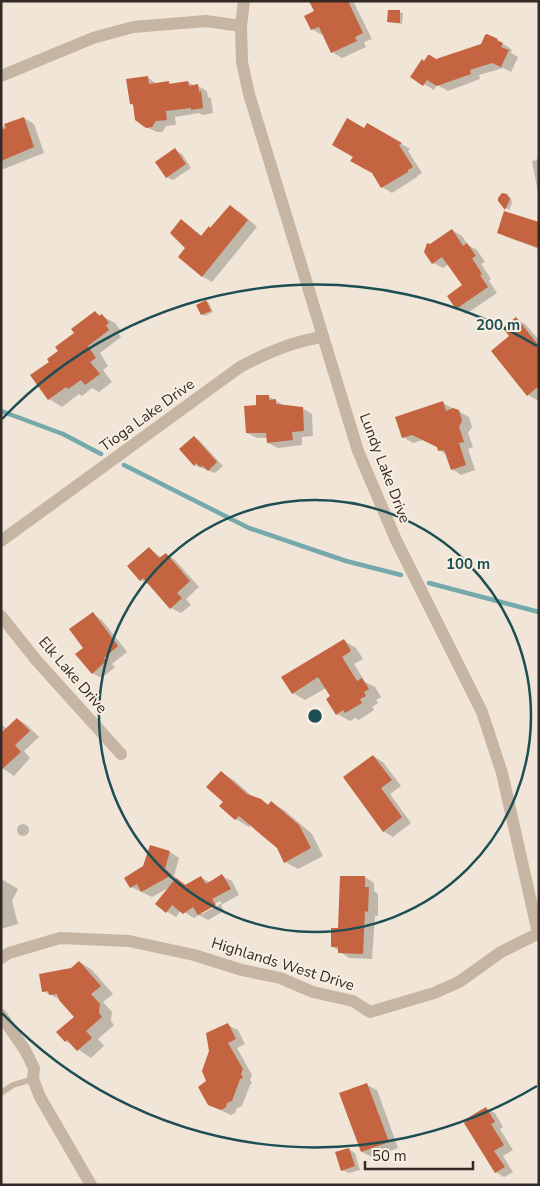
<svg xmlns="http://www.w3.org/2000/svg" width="540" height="1186" font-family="'Nunito Sans',sans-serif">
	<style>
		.shadow { fill: #0003; fill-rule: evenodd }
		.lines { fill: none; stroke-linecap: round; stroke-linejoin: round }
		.stream { stroke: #76a9ac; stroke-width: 4.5 }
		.building { fill: #c46440 }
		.service { stroke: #c7b5a3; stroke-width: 6 }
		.minor { stroke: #c7b5a3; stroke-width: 12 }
		.ring { fill: none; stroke: #1c4e53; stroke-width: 2.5 }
		.labels { text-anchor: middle; stroke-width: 4; stroke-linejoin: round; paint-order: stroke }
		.street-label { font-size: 15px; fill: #332a25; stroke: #f8efe2 }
		.centre { fill: #1c4e53; stroke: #f8efe2; stroke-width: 2.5 }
		.ring-label { font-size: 15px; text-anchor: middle; font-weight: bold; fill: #1c4e53; stroke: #f8efe2; stroke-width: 4; stroke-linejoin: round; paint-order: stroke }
	</style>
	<rect width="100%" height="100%" fill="#f0e5d6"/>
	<g class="shadow">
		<path d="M 311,1 L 353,1 L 372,39 L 364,42 L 366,47 L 342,58 L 332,52 L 324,34 L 322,35 L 312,29 L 316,12 Z"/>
		<path d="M 389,11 L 403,13 L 402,24 L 388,22 Z"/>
		<path d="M 487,36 L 507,46 L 512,50 L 511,53 L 518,57 L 511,72 L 503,68 L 479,75 L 480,79 L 448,91 L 437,85 L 434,90 L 412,77 L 424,62 L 436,60 L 482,45 Z"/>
		<path d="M 147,77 L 157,84 L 168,82 L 172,84 L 188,82 L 195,86 L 198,86 L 207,91 L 208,97 L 211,98 L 213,113 L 202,115 L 199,113 L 175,117 L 176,125 L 166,126 L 162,132 L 157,132 L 146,127 L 134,106 L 131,104 Z"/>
		<path d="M 24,118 L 34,124 L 44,153 L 1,170 L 1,127 Z"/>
		<path d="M 368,124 L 410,149 L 408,151 L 422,173 L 417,176 L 417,177 L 392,193 L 382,187 L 364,130 Z"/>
		<path d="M 175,150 L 182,154 L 191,168 L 173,180 L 166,177 Z"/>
		<path d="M 537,158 L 539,158 L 539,198 L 532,161 L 537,160 Z"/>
		<path d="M 508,196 L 511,198 L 512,203 L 509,210 L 500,202 Z"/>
		<path d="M 230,207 L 240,212 L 257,227 L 212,282 L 202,276 L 182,221 L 202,236 L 211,229 Z"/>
		<path d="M 539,223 L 539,249 L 507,237 L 498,232 Z"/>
		<path d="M 452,230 L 462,236 L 468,245 L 477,250 L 485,262 L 481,264 L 491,279 L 489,281 L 497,293 L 466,314 L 457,308 L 463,286 L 449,264 L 443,268 L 433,263 L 430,245 Z"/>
		<path d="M 206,301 L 209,303 L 213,312 L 205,316 L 202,314 Z"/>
		<path d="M 95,312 L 115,323 L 121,331 L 118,333 L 121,337 L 100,353 L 108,366 L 103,370 L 112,382 L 99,392 L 92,388 L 82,396 L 79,394 L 62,407 L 49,399 L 32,376 L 50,362 Z"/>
		<path d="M 516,319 L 525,324 L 539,340 L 539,399 L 537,400 L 528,395 L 511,336 Z"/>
		<path d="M 268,396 L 285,406 L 302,408 L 312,414 L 313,436 L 302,437 L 302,445 L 278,448 L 268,443 L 268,438 L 257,438 L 247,433 L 257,406 Z"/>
		<path d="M 443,403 L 469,417 L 472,427 L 468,433 L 473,447 L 468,449 L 475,470 L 461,475 L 452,469 L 447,455 L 439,450 L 438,447 L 423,440 L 413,443 L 403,437 Z"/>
		<path d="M 194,437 L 200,441 L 223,466 L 215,473 L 194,465 Z"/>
		<path d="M 149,548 L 162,558 L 166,554 L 175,560 L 199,587 L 186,599 L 191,605 L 181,613 L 171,608 L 151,586 L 141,580 L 129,567 Z"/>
		<path d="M 93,614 L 102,620 L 127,652 L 112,664 L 115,667 L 102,678 L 92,673 L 84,648 Z"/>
		<path d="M 344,641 L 356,648 L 363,659 L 354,664 L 365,682 L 375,687 L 381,697 L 376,700 L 378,703 L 372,707 L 374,710 L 359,720 L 355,718 L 350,721 L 337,714 L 332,697 L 326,688 L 305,700 L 293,693 Z"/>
		<path d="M 17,719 L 27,725 L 39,737 L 24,751 L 30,758 L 14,776 L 1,767 L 1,724 L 7,729 Z"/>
		<path d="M 373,756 L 383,762 L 401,786 L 390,794 L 411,823 L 393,837 L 383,831 Z"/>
		<path d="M 221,773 L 234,780 L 254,798 L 270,805 L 272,803 L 284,810 L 312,834 L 323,856 L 298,869 L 285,862 L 278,848 L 251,825 L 249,827 L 236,819 L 221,806 L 225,802 Z"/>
		<circle cx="23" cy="830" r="6"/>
		<path d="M 170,852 L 179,858 L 174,876 L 187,886 L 201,878 L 210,882 L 222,876 L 232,881 L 239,895 L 221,905 L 224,911 L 208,920 L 199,915 L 194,918 L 181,910 L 176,917 L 166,911 L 172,886 L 152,897 L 131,887 ZM 220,901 L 222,903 L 202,914 L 200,912 Z"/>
		<path d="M 365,877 L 374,883 L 374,891 L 378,894 L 378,916 L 375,916 L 372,959 L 349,958 L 332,946 Z"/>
		<path d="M 1,879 L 18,889 L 12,901 L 18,924 L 1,929 Z"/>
		<path d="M 80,962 L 92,970 L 113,994 L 103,1002 L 112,1012 L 111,1021 L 114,1025 L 98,1039 L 104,1046 L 91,1058 L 66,1041 L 58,1032 L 75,1017 L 61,1000 L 43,991 Z"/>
		<path d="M 228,1025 L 238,1030 L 245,1044 L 237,1048 L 252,1075 L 250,1080 L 252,1083 L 250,1085 L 242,1106 L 237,1108 L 235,1113 L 231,1115 L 209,1105 L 207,1082 Z"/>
		<path d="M 367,1085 L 377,1090 L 398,1148 L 372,1157 L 362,1152 Z"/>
		<path d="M 486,1108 L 495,1113 L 503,1127 L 500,1129 L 513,1150 L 503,1156 L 513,1172 L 504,1177 L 496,1172 Z"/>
		<path d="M 348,1149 L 355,1153 L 360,1170 L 349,1173 L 342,1170 Z"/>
	</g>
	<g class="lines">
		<g class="stream">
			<path d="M 1,411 L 63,434 L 101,454"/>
			<path d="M 124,465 L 249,528 L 346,561 L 401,575"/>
			<path d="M 429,583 L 539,612"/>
		</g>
	</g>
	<g class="building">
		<path d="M 309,1 L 348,1 L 363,33 L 355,37 L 357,41 L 331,53 L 319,27 L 311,30 L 304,16 L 314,11 Z"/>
		<path d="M 388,10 L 400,10 L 400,23 L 387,22 Z"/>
		<path d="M 487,34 L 498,39 L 497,40 L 503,43 L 501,47 L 509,50 L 501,67 L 492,63 L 470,70 L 471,74 L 437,86 L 427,80 L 423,86 L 410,77 L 422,59 L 424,61 L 428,55 L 430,55 L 436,59 L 481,44 L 485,35 Z"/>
		<path d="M 148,76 L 149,84 L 169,81 L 169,84 L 188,81 L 189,86 L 198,84 L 199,92 L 201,91 L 203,108 L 191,110 L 191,108 L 166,111 L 167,120 L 156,121 L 152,127 L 146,128 L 135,120 L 133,104 L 130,104 L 126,79 Z"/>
		<path d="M 24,117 L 34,147 L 1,161 L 1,130 L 6,128 L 4,124 Z"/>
		<path d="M 347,118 L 364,128 L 367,123 L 402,143 L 399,145 L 413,167 L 408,170 L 408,172 L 381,188 L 372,173 L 350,161 L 353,157 L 332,145 Z"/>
		<path d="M 175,148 L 186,164 L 166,178 L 155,162 Z"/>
		<path d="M 502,193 L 507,194 L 510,199 L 505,210 L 498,201 L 498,198 Z"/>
		<path d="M 230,205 L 248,220 L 202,277 L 178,257 L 185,248 L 170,233 L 181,219 L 201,236 L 209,226 L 210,228 Z"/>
		<path d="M 504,211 L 539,222 L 539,248 L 497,233 Z"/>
		<path d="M 452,229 L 463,246 L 467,243 L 476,256 L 472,258 L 482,274 L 480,275 L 488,287 L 456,309 L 447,296 L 462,285 L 442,257 L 432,264 L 424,252 L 427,243 L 430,244 Z"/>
		<path d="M 206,300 L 211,311 L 201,315 L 196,305 Z"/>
		<path d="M 95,311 L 99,316 L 102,314 L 109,323 L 106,325 L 109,330 L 88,346 L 96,358 L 90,362 L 100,374 L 85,385 L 81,380 L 68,389 L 66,387 L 48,400 L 30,375 L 49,362 L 47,359 L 58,351 L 55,347 L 74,333 L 71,329 Z"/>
		<path d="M 516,317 L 539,346 L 539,386 L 527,396 L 491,351 L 509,336 L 503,328 Z"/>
		<path d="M 256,395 L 269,395 L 269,400 L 276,399 L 276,404 L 303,407 L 304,431 L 292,432 L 293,440 L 267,443 L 266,433 L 246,433 L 244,406 L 256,405 Z"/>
		<path d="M 443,401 L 446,411 L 453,408 L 459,410 L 462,421 L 459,427 L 464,442 L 459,443 L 466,465 L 451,470 L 444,450 L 438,451 L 437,447 L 412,435 L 402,438 L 395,417 Z"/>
		<path d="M 194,436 L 217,462 L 208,471 L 203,466 L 200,467 L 196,463 L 194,466 L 179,449 Z"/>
		<path d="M 149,547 L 159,558 L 166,553 L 190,581 L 177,593 L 182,598 L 170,609 L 143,578 L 140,581 L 127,566 Z"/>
		<path d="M 93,612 L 118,646 L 104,658 L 106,661 L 92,674 L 75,654 L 83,648 L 69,629 Z"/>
		<path d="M 344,639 L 351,651 L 342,657 L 357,681 L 362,678 L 369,689 L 364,692 L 366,696 L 360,699 L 362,703 L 345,713 L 343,710 L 336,715 L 326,699 L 330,696 L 318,677 L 292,694 L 281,677 Z"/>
		<path d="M 17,718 L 30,731 L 15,745 L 21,752 L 1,770 L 1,733 Z"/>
		<path d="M 373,755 L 392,780 L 381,788 L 402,817 L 383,832 L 343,777 Z"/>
		<path d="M 221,771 L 247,794 L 261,799 L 268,805 L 271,801 L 299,825 L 311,848 L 284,863 L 277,848 L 239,816 L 235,820 L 219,806 L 223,802 L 206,787 Z"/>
		<path d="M 150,845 L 170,851 L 165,869 L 172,875 L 141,892 L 137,884 L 130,888 L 124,878 L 143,866 Z"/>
		<path d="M 222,874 L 231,889 L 212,899 L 216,905 L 198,915 L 193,907 L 183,914 L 172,905 L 166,913 L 155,904 L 176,878 L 185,885 L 201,876 L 206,884 Z"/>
		<path d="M 340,876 L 365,876 L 365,887 L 369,887 L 368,912 L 365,911 L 363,954 L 338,953 L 338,947 L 331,947 L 331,928 L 338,928 Z"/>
		<path d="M 79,961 L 101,986 L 91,994 L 100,1004 L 99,1013 L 102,1017 L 86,1031 L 92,1038 L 77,1051 L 67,1040 L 65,1042 L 56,1032 L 74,1017 L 59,1000 L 57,994 L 49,995 L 48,991 L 42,992 L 39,974 L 71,968 Z"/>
		<path d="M 228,1023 L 236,1039 L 228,1043 L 243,1069 L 241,1074 L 243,1078 L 240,1079 L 232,1101 L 227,1103 L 226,1107 L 221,1110 L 208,1105 L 198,1087 L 206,1081 L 202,1071 L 209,1051 L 206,1033 Z"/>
		<path d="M 367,1083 L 389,1142 L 361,1152 L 339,1093 Z"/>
		<path d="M 486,1107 L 495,1122 L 491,1124 L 504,1145 L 494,1151 L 505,1167 L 495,1173 L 464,1123 L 465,1122 L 464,1120 Z"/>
		<path d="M 349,1148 L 355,1166 L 341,1171 L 335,1152 Z"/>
	</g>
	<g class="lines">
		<path class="service" d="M 1,1093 L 13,1085 L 33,1079"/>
		<g class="minor">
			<path d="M 244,1 L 241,26 L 242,62 L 249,94 L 358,451 L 396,540 L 482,712 L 502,773 L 538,933"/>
			<path d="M 1,76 L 93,38 L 133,27 L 206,21 L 241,26"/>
			<path d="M 1,541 L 240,367 C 266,353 293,341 323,337"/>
			<path d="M 1,616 L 37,661 L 121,754"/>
			<path d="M 1,958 L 9,953 L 60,938 L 129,941 L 194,955 L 242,970 L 280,978 L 313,992 L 353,1001 L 370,1012 L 434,993 L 459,982 L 501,952 L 539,933"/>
			<path d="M 1,1015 L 25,1050 L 34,1068 L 33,1079 L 40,1097 L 91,1185"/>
		</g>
	</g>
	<g class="ring">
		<circle cx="315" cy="716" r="216"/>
		<path d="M537 1086A432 432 0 0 1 2 1013M2 419A432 432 0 0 1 537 346"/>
	</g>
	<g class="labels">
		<g class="street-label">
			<text transform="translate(147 415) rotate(-36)" y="5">Tioga Lake Drive</text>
			<text transform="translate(385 468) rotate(69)" y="5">Lundy Lake Drive</text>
			<text transform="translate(73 675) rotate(49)" y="5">Elk Lake Drive</text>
			<text transform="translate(283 964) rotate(17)" y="5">Highlands West Drive</text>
		</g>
	</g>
	<circle cx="315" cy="716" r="8" class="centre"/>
	<g class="ring-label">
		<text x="498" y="330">200 m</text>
		<text x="468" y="569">100 m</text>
	</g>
	<rect width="540" height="1186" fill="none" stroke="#332a25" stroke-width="5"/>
	<path d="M365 1161v8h108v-8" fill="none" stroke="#332a25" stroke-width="2.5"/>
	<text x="372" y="1161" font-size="15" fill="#332a25" stroke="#f8efe2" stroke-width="4" paint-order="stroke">50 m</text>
</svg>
